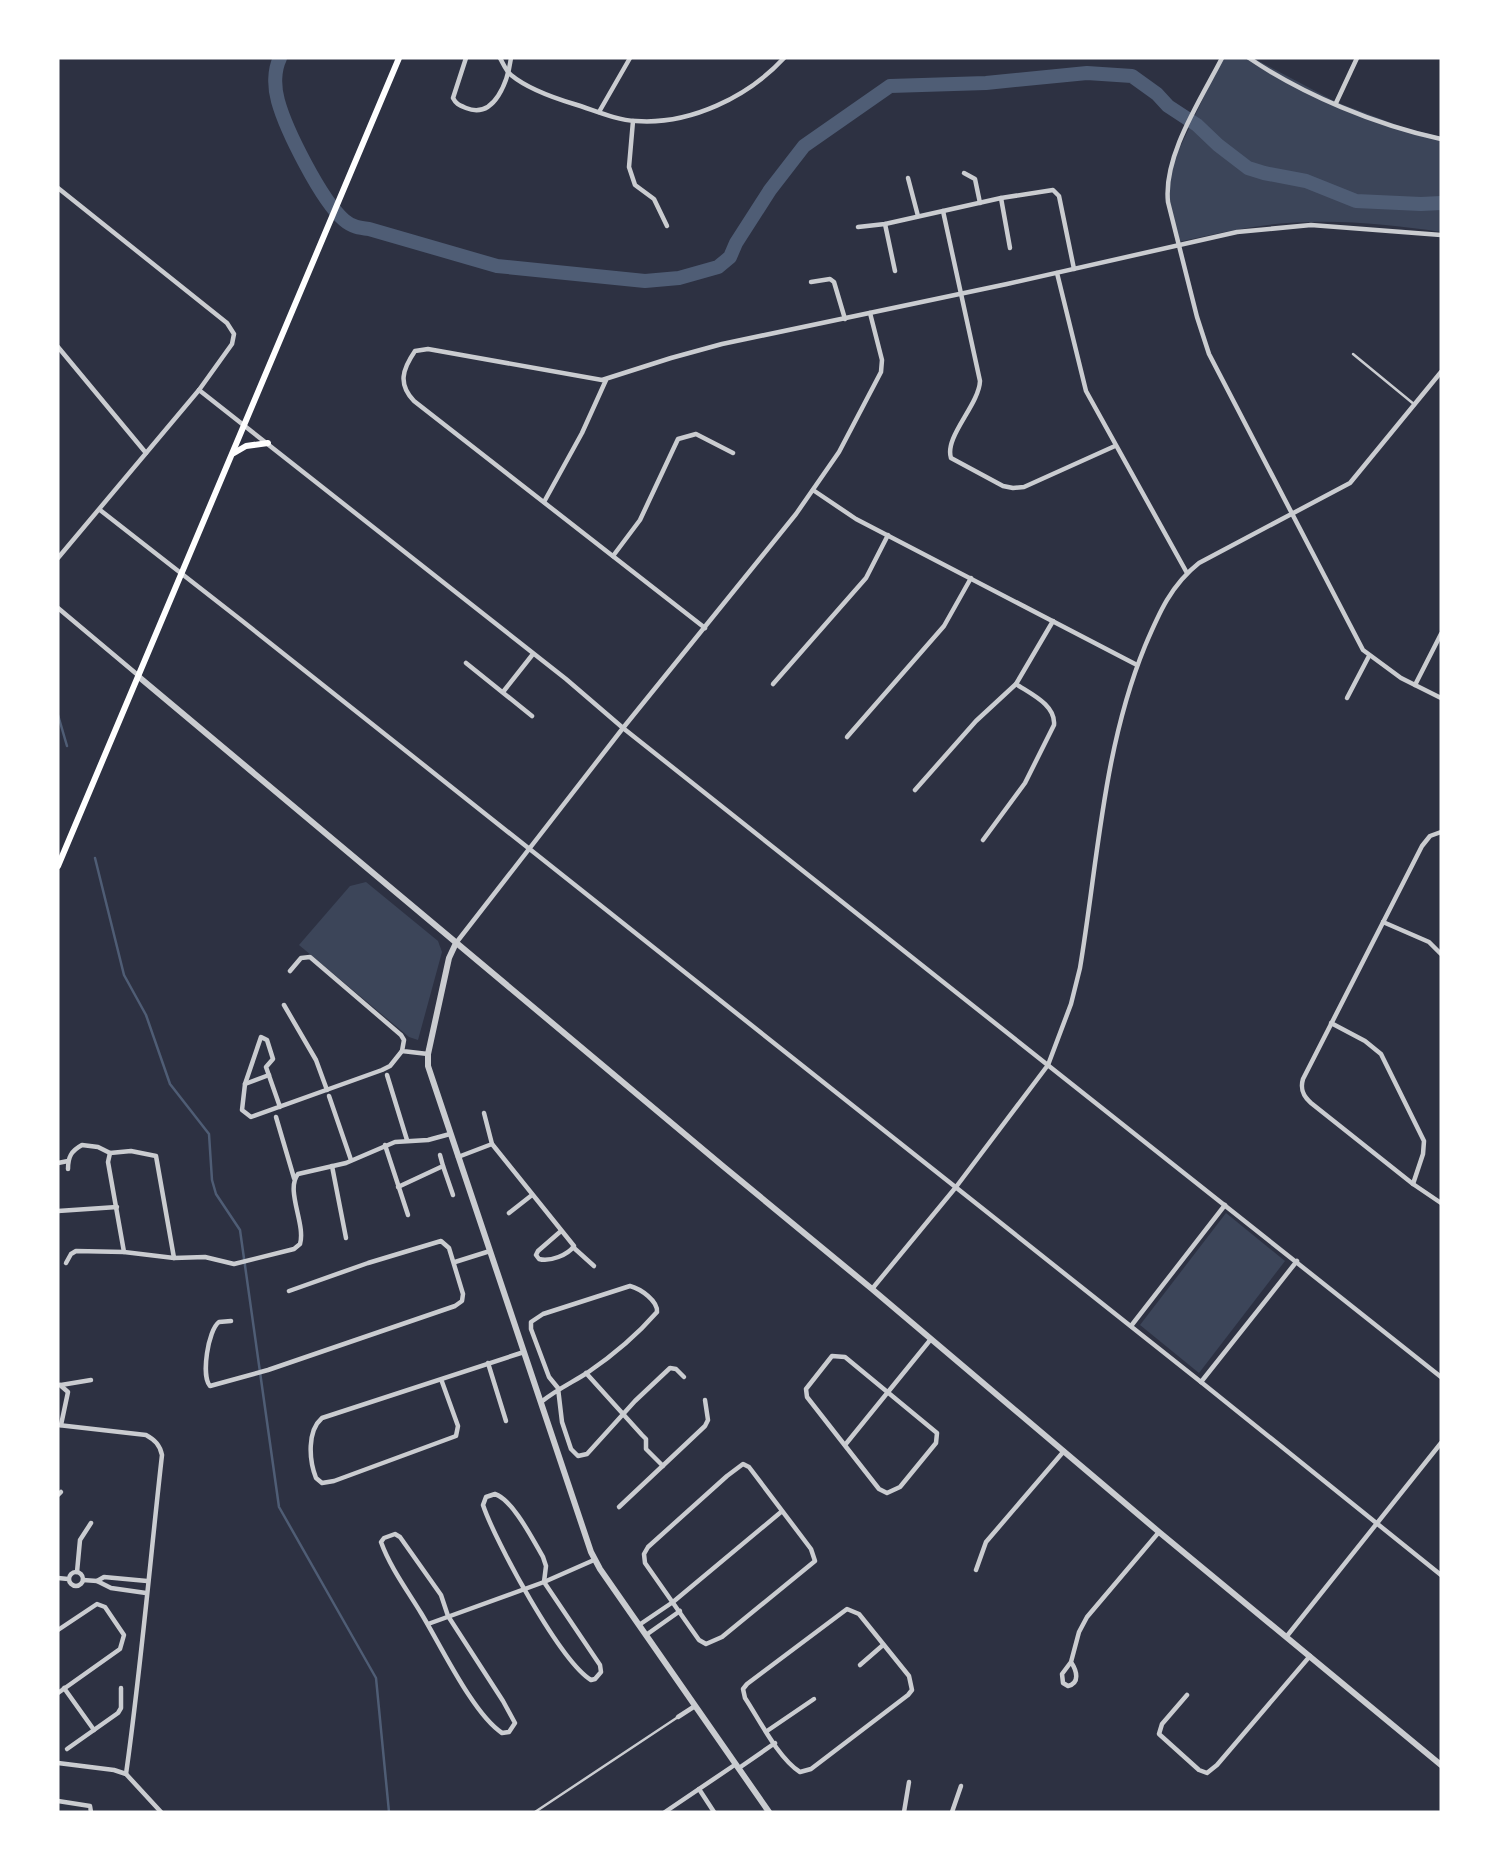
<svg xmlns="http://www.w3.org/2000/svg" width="1499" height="1870" font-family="Inter,sans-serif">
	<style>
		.green { fill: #3c4559 }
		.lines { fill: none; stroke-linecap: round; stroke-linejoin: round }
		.stream { stroke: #4f5d75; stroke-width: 2.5 }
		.river { stroke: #4f5d75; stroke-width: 14 }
		.service { stroke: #caccd0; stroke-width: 2.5 }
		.minor { stroke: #caccd0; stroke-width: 4.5 }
		.tertiary { stroke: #caccd0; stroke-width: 6 }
		.secondary { stroke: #fff; stroke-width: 6 }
	</style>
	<rect width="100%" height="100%" fill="#2d3142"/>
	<g class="green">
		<path d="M 1222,58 L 1253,58 L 1336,102 L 1405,128 L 1441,137 L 1441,232 C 1399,226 1355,221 1312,222 C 1267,222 1222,232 1178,242 L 1166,186 L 1167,175 Z"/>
		<path d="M 366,882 L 438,941 L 442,952 L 418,1040 L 409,1037 L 299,945 L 350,886 Z"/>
		<path d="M 1226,1213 L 1285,1261 L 1199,1373 L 1140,1325 Z"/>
	</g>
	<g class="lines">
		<g class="stream">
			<path d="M 58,715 L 67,746"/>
			<path d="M 95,858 L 124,975 L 146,1015 L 170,1084 L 209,1134 L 212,1180 L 216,1194 L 240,1230 L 279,1507 L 376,1678 L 389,1812"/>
		</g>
		<path class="river" d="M 280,58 C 274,70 274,87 278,101 C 286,130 321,200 344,220 C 352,227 360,228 369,229 L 497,266 L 645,281 L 679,278 L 718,267 L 730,257 L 736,243 L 770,190 L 804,146 L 890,86 L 986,83 L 1087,73 L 1132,76 L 1157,94 L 1168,106 L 1197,125 L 1218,145 L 1248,168 L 1264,173 L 1306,181 L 1356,201 L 1421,204 L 1441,203"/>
		<g class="service">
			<path d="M 1353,354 L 1415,405"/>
			<path d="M 535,1812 L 678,1717"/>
		</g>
		<g class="minor">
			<path d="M 466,58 L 453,98 C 456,104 459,105 466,108 C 495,120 508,80 511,58"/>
			<path d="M 500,58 C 503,63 506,71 511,75 C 528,89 554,98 574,104 C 594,110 615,120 636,121 C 690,125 748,97 784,58"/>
			<path d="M 1222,58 C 1201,99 1163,156 1168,202 L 1197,317 L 1209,354 L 1363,650 L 1401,678 L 1441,698"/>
			<path d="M 1249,58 C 1304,95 1376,125 1441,139"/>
			<path d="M 1336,103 L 1357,58"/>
			<path d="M 599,112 L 630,58"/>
			<path d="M 633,121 L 629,167 L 635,185 L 654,199 L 667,226"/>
			<path d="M 964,173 L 975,179 L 980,203"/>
			<path d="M 908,178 L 918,216"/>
			<path d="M 58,188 L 227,323 L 234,334 L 232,344 L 199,390 L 58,558"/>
			<path d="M 1001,198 L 1010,248"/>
			<path d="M 943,211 L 980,381 C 979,405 944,437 951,458 L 1003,486 L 1013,488 L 1024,487 L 1115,446"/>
			<path d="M 885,224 L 895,271"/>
			<path d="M 858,227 L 885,224 L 1001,198 L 1053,190 L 1059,196 L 1074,269"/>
			<path d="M 1057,273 L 1086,391 L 1187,573"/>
			<path d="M 811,282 L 830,279 L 834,282 L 845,319"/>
			<path d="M 58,347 L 146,453"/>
			<path d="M 199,390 L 566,679 L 623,728 L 1441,1377"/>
			<path d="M 813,490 L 856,519 L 1137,665"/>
			<path d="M 544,502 L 582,433 L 606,380"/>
			<path d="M 100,510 L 241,620 L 1201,1382 L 1441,1575"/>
			<path d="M 613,556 L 640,520 L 678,439 L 696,434 L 733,453"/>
			<path d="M 58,608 L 139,676"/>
			<path d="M 705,628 L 414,401 C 398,384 402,370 415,351 L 428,349 L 602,380 L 671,358 L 722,344 L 1007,284 L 1237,232 L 1311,225 L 1441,235"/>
			<path d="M 466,663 L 532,716"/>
			<path d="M 773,684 L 866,578 L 888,535"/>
			<path d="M 1415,685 L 1441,634"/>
			<path d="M 503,692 L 533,654"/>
			<path d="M 1347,698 L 1369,656"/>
			<path d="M 847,737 L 944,626 L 971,578"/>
			<path d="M 915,790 L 976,721 L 1016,684 L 1053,621"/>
			<path d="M 1441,832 L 1430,836 L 1422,846 L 1303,1079 C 1300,1089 1303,1096 1311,1103 L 1413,1184 L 1441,1203"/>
			<path d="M 983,840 L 1025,783 L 1054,725 C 1056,705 1031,694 1016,684"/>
			<path d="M 1383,922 L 1429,942 L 1441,954"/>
			<path d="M 456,943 L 623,728 L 796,514 L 839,452 L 881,372 L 882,360 L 870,313"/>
			<path d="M 290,971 L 301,958 L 310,957 L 401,1035 L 404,1040 L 402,1051 L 428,1054"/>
			<path d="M 284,1005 L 316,1060 L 327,1090"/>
			<path d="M 1331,1023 L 1365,1041 L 1381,1054 L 1424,1141 L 1423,1154 L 1413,1184"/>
			<path d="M 387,1075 L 407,1140"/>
			<path d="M 245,1084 L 269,1075"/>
			<path d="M 329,1096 L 351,1160"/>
			<path d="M 280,1107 L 266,1067 L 273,1059 L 267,1040 L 261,1037 L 245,1084 L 242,1110 L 251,1117 L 382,1070 L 390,1066 L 402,1051"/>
			<path d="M 484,1113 L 492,1144"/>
			<path d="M 276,1117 L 294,1178"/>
			<path d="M 385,1145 L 408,1215"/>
			<path d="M 110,1153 L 108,1162 L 124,1252 L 174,1258"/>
			<path d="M 458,1157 L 492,1144 L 574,1246 C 568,1255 550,1262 539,1259 L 536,1255 L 538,1251 L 561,1231"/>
			<path d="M 58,1163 L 68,1161"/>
			<path d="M 332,1166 L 346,1238"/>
			<path d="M 443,1166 L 453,1195"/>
			<path d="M 68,1169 C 68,1157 71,1151 82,1145 L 98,1147 L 110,1153 L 131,1151 L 156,1156 L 174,1258 L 205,1257 L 234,1264 L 294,1249 L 300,1244 C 306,1224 285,1190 298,1174 L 346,1163 L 395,1142 L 428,1140 L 450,1134"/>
			<path d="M 398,1187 L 443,1166 L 440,1155"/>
			<path d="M 58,1211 L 117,1207"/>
			<path d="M 509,1213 L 532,1195"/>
			<path d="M 574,1248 L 594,1266"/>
			<path d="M 455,1262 L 490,1251"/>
			<path d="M 66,1263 L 71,1254 L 76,1251 L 124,1252"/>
			<path d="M 872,1289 L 956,1187 L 1048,1065 L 1071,1004 L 1080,968 C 1098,860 1103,749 1145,646 C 1159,613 1171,585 1199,563 L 1350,483 L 1441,372"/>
			<path d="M 231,1321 L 219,1322 C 208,1330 201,1376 210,1386 L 268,1370 L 455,1306 L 462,1301 L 463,1294 L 449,1248 L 441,1241 L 368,1263 L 289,1291"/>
			<path d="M 1131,1326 L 1225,1205"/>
			<path d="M 832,1356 L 845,1357 L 937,1433 L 936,1443 L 900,1487 L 887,1493 L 879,1489 L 807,1397 L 806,1389 Z"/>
			<path d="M 488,1363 L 506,1421"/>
			<path d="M 586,1373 L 642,1435 L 646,1439 L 646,1449 L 663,1466"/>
			<path d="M 441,1379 L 458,1426 L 456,1436 L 334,1481 L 322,1483 L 316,1478 C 309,1460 307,1431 322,1418 L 524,1352"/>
			<path d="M 1201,1382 L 1297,1261"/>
			<path d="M 60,1385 L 68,1392 L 61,1425"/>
			<path d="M 61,1385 L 91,1380"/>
			<path d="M 541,1402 C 556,1390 571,1383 587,1373 C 612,1356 637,1335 657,1312 C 658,1301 641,1289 630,1286 L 543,1314 L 531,1322 L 531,1329 L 549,1377 L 558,1388 L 562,1422 L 571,1449 L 578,1456 L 587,1454 L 635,1401 L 670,1368 L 676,1369 L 684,1377"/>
			<path d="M 58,1425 L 146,1435 C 155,1440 160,1445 162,1455 C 150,1561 141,1668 126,1774"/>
			<path d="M 845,1445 L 931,1339"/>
			<path d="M 743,1464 L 749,1467 L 811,1549 L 815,1561 L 722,1637 L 706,1644 L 699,1640 L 645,1563 L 644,1554 L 648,1547 L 727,1476 Z"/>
			<path d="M 495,1494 C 513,1500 533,1540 543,1557 L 546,1566 L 544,1582 L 600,1665 L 601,1672 L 595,1679 L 591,1680 C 560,1661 495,1541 483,1505 L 486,1497 Z"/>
			<path d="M 58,1495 L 61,1492"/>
			<path d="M 619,1507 L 705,1426 L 708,1420 L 705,1400"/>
			<path d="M 395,1534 L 400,1537 L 441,1595 L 448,1616 L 503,1701 L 515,1723 L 509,1732 L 502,1733 C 473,1714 440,1644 421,1613 C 407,1590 390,1567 381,1542 L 384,1538 Z"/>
			<path d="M 976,1570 L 986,1542 L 1064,1451"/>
			<circle cx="76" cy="1579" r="7"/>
			<path d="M 77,1572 L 80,1540 L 91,1523"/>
			<path d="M 58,1578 L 68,1579"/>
			<path d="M 83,1580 L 97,1581 L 111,1588 L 146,1593"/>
			<path d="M 97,1581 L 104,1577 L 147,1581"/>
			<path d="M 847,1609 L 859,1614 L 909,1676 L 912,1690 L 908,1695 L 811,1769 L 800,1772 C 778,1758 759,1719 745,1698 L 743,1689 L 747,1684 Z"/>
			<path d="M 428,1624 L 544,1582 L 594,1560"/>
			<path d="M 639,1625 L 673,1602 L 781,1512"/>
			<path d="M 58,1630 L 97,1604 L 105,1607 L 124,1635 L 120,1649 L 58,1693"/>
			<path d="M 646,1635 L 680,1611"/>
			<path d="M 1287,1636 L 1441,1443"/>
			<path d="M 1071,1662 C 1077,1671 1080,1683 1068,1686 L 1063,1683 L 1062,1674 L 1071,1662 L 1079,1632 L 1087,1617 L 1159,1532"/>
			<path d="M 860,1665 L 883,1645"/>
			<path d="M 64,1688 L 94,1730"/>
			<path d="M 1187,1695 L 1162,1724 L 1159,1734 L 1199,1770 L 1207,1773 L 1217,1765 L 1310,1656"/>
			<path d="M 678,1717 L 695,1706"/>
			<path d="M 767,1731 L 814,1699"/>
			<path d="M 67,1749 L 118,1713 L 121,1708 L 121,1688"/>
			<path d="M 58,1763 L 114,1770 L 126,1774 L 161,1812"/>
			<path d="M 739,1768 L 775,1743"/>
			<path d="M 699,1789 L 714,1812"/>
			<path d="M 58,1801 L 90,1806 L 91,1812"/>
			<path d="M 665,1812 L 736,1764"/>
			<path d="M 904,1812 L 909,1782"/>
			<path d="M 952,1812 L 961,1786"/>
		</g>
		<g class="tertiary">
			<path d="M 139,677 L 724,1167 L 872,1289 L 1159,1532 L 1441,1765"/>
			<path d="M 456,943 L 449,958 L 428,1054 L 428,1066 L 591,1552 L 600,1569 L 769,1812"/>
		</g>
		<g class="secondary">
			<path d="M 234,453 L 246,446 L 268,443"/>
			<path d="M 58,866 L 399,58"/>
		</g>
	</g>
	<rect width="1499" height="1870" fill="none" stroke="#ffffff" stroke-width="119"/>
</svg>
